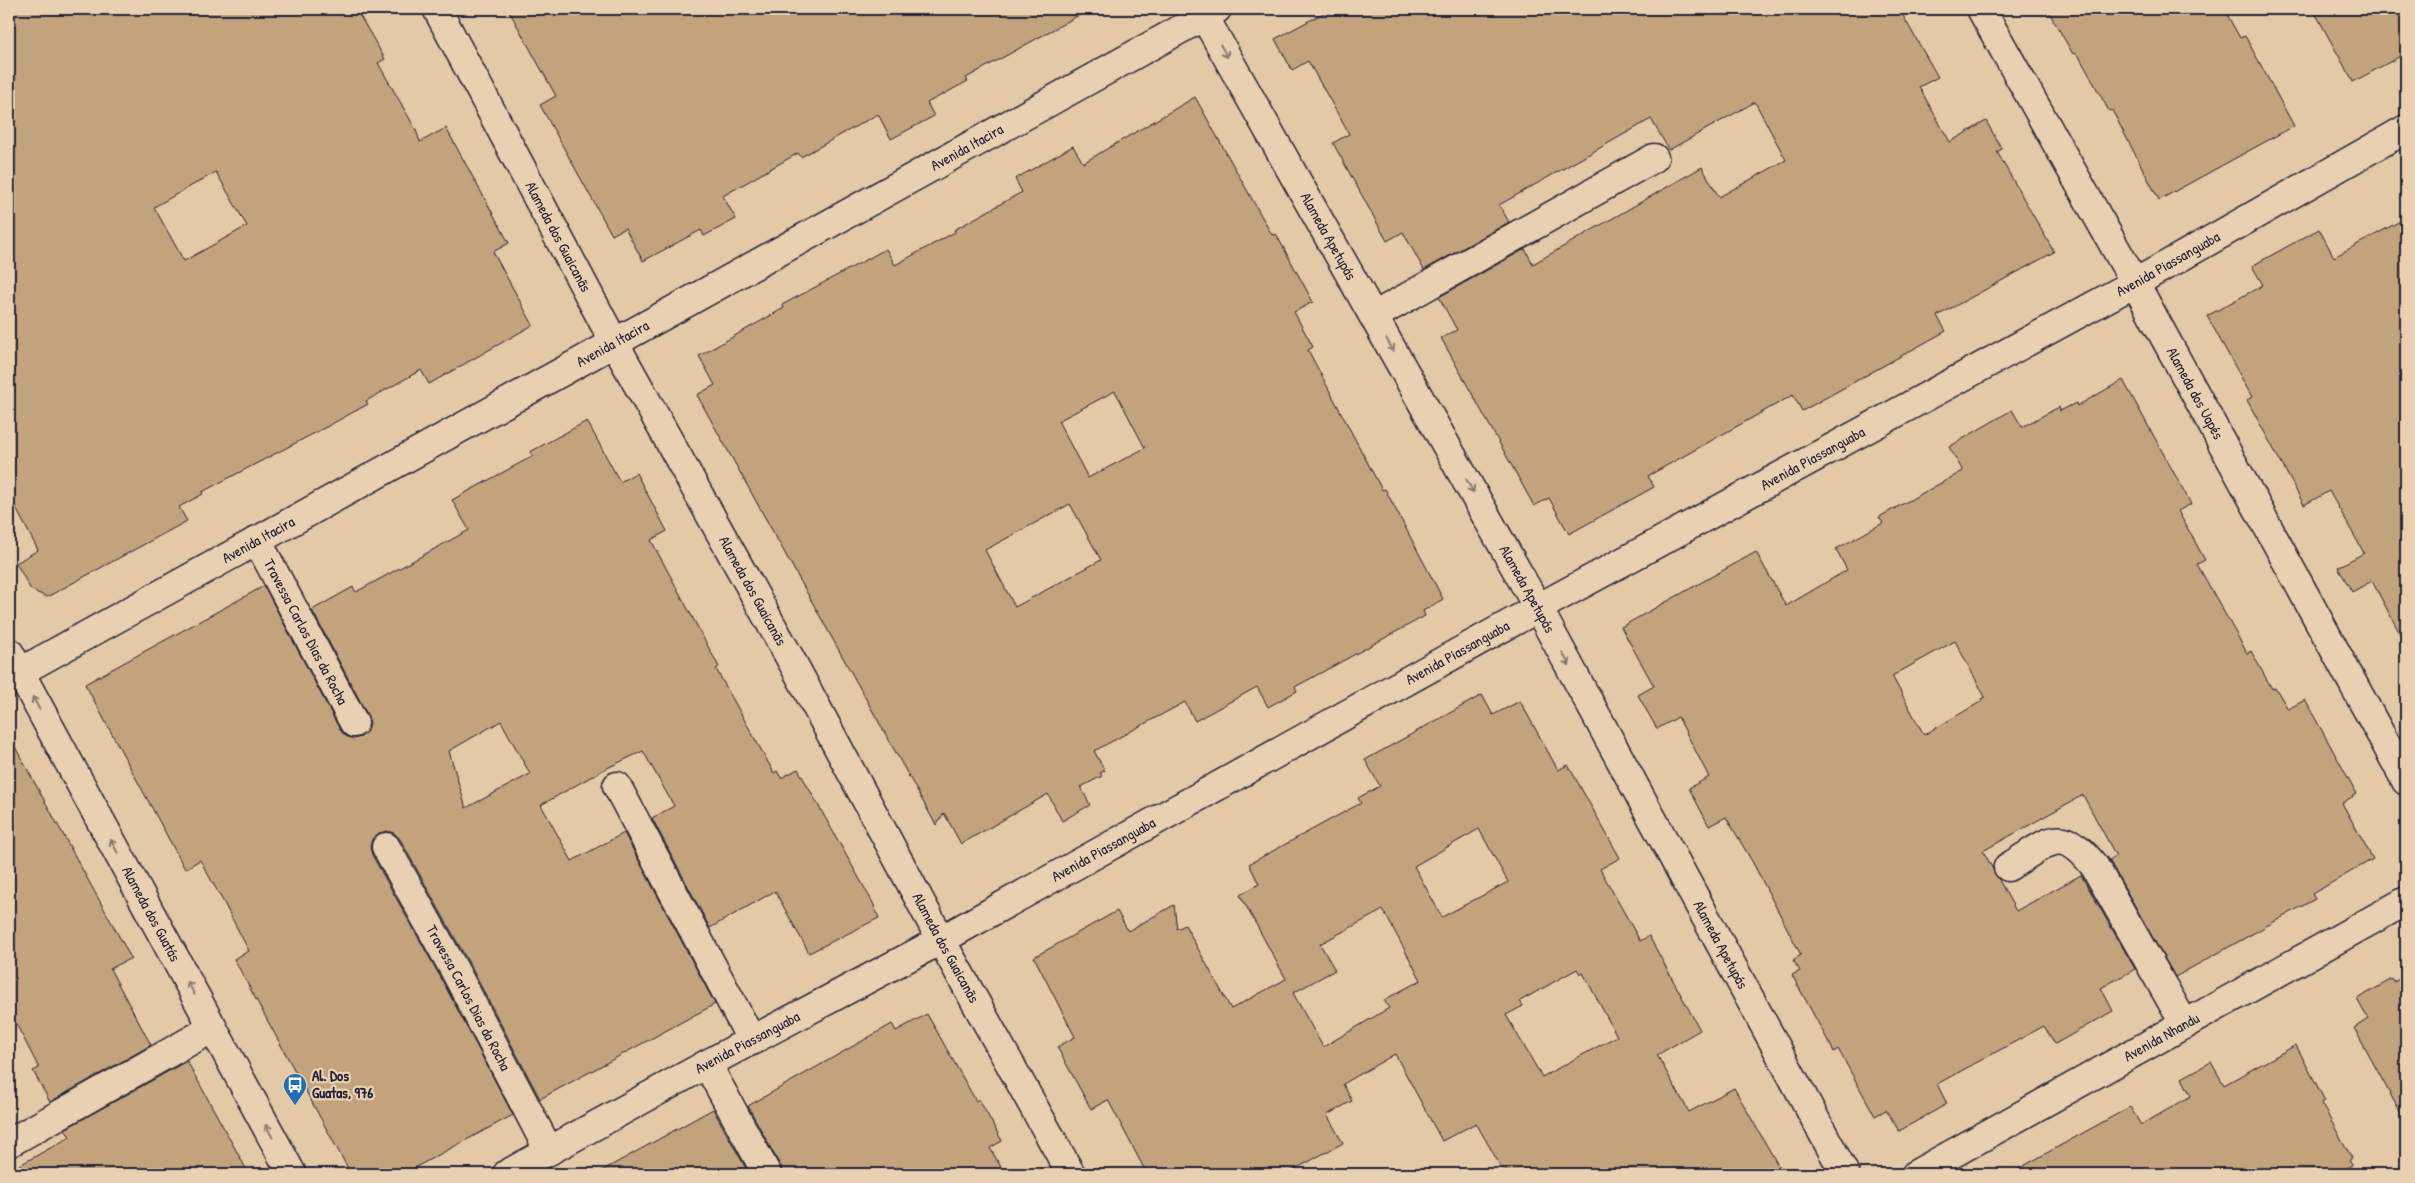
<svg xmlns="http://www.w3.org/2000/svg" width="2415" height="1183" font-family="'Patrick Hand',sans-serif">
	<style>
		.building { fill: #c3a37c; stroke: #22223b; fill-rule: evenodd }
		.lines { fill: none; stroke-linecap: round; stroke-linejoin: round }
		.minor-casing { stroke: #22223b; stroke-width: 31 }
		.minor { stroke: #e8d0b0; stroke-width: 28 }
		.oneway { stroke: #857976 }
		.labels { text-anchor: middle; stroke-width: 4.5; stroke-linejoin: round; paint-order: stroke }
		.street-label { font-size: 15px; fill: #22223b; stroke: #e8d0b0 }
		.poi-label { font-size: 15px; font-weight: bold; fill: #22223b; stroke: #e8d0b0; text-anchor: start }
	</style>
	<rect width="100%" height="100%" fill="#e3c9a6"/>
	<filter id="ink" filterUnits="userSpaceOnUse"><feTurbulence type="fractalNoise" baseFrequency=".02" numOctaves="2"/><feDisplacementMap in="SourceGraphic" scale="10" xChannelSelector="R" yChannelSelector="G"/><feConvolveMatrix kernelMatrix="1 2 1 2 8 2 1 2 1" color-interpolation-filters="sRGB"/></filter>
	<g filter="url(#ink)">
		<g class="building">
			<path d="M 9,9 L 356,9 L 385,59 L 378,63 L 416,130 L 420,142 L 446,128 L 509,243 L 493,252 L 533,325 L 429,384 L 421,370 L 366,401 L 368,404 L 330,425 L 202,492 L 203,494 L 179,507 L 187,521 L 47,597 L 31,590 L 16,563 L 38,550 L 9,495 ZM 216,172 L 247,226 L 184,261 L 154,207 Z"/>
			<path d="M 508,9 L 1090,9 L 966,78 L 968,81 L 927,103 L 934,116 L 891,139 L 878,114 L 801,157 L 798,153 L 723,196 L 736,219 L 704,236 L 701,230 L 643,261 L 625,228 L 612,235 L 540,105 L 556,96 Z"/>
			<path d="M 1331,9 L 1899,9 L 1938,77 L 1919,87 L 1950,142 L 1986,121 L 2002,149 L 1997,152 L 2054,252 L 1937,316 L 1946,331 L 1802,411 L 1793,395 L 1648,476 L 1654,487 L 1569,534 L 1549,498 L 1534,506 L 1496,437 L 1441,338 L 1457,330 L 1439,297 L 1525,249 L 1533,264 L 1702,167 L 1719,197 L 1786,160 L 1755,102 L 1669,150 L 1651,119 L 1499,205 L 1509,222 L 1424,270 L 1403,232 L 1387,241 L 1333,143 L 1349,134 L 1308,61 L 1292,70 L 1275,39 Z"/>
			<path d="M 2047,9 L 2224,9 L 2240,38 L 2245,36 L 2294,126 L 2159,200 L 2112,110 L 2109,111 L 2080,58 L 2075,53 L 2073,54 Z"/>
			<path d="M 2313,9 L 2406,9 L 2406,53 L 2353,82 Z"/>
			<path d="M 1195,97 L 1272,235 L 1276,234 L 1313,302 L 1294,312 L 1313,347 L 1308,350 L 1382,490 L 1385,489 L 1443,599 L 1423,611 L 1425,616 L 1295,687 L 1297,691 L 1268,707 L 1257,687 L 1195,721 L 1185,702 L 1094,751 L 1105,771 L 1100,773 L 1102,776 L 1081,787 L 1090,805 L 1062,821 L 1048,794 L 961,844 L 944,813 L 936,825 L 697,395 L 715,385 L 699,356 L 784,308 L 782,305 L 886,249 L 895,265 L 955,232 L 954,230 L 1022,192 L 1015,179 L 1073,146 L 1083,163 ZM 1115,391 L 1145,448 L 1088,478 L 1058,421 ZM 1070,504 L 1101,560 L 1015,607 L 985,550 Z"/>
			<path d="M 2406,218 L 2406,645 L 2372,581 L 2352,592 L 2338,567 L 2364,553 L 2329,491 L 2304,505 L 2247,400 L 2252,397 L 2207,316 L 2263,285 L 2252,266 L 2319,229 L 2334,257 Z"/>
			<path d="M 2123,380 L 2191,504 L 2178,511 L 2205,560 L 2197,564 L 2247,653 L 2251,651 L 2272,689 L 2275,687 L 2288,709 L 2305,700 L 2357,794 L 2342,803 L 2373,859 L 2312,894 L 2315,899 L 2175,977 L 2109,860 L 2116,856 L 2083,795 L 1983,851 L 2016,911 L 2081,875 L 2135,969 L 2101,988 L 2113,1011 L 2055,1044 L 2044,1026 L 1937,1084 L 1947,1104 L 1899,1131 L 1886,1110 L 1875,1116 L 1838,1049 L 1834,1052 L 1792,975 L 1800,971 L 1793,960 L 1801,955 L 1753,863 L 1726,817 L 1709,826 L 1689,788 L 1709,777 L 1678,717 L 1657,729 L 1638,695 L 1654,686 L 1621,627 L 1756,552 L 1786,606 L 1847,570 L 1836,549 L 1883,523 L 1879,517 L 1963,471 L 1949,447 L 2012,410 L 2022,427 L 2059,407 L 2060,411 L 2076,403 L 2077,406 ZM 1955,641 L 1985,697 L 1981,699 L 1982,701 L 1924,735 L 1892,676 Z"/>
			<path d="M 587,421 L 620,482 L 636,473 L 667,531 L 651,540 L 719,667 L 716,669 L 774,773 L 777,771 L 781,778 L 798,769 L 873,903 L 879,918 L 809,953 L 775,891 L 710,928 L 652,818 L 674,806 L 643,751 L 603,770 L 541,805 L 572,861 L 624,833 L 715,1004 L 540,1099 L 470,965 L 400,839 L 394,833 L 387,831 L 379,833 L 372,839 L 370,847 L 372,855 L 442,980 L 513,1115 L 403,1174 L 351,1174 L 234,959 L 249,951 L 223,901 L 200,860 L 185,869 L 85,684 L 264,586 L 340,730 L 346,736 L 353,739 L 361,737 L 367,731 L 370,724 L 368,716 L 312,610 L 353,587 L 356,592 L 469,530 L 452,500 L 533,456 L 530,452 ZM 501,721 L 530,774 L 466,808 L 449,751 Z"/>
			<path d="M 1482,695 L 1493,715 L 1520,701 L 1558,770 L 1568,765 L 1620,858 L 1600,869 L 1640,941 L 1649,936 L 1700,1030 L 1657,1055 L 1689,1112 L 1734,1088 L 1783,1174 L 1505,1174 L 1476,1123 L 1442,1141 L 1395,1054 L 1343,1084 L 1352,1101 L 1327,1115 L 1343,1143 L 1286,1174 L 1147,1174 L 1108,1100 L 1091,1109 L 1057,1047 L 1075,1037 L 1034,957 L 1117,911 L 1128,931 L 1174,905 L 1177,929 L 1185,925 L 1231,1009 L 1286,979 L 1240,895 L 1259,884 L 1249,864 L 1361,803 L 1358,798 L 1380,786 L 1365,760 ZM 1479,829 L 1508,882 L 1442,917 L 1414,866 ZM 1383,910 L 1421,980 L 1384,1000 L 1389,1008 L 1323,1047 L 1293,993 L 1335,970 L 1320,944 ZM 1577,969 L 1580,974 L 1583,973 L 1617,1036 L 1542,1077 L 1506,1015 L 1523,1006 L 1520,1001 Z"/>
			<path d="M 9,736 L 131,958 L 110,969 L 151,1045 L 50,1102 L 33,1071 L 39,1068 L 9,1010 Z"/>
			<path d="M 2406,975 L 2406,1123 L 2354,1028 L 2368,1019 L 2357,999 L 2392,979 L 2394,982 Z"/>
			<path d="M 927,1014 L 976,1101 L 979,1099 L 1002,1141 L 990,1148 L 1005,1174 L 783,1174 L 781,1167 L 748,1106 L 892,1024 L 896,1031 Z"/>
			<path d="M 2296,1045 L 2325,1101 L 2321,1103 L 2352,1158 L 2349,1160 L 2352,1165 L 2335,1174 L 2009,1174 L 2130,1107 L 2141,1125 L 2191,1096 L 2182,1078 L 2211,1062 L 2224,1085 Z"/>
			<path d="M 187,1061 L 249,1174 L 9,1174 L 9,1171 L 70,1137 L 65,1129 Z"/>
			<path d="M 713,1109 L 749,1174 L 596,1174 Z"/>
		</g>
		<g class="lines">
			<g class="minor-casing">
				<g id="minor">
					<path id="s1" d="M 437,9 L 615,344 L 795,667 L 941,940 L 1071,1174"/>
					<path id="s2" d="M 1200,9 L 1538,608 L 1845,1174"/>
					<path id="s3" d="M 1981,9 L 2135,283 L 2406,781"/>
					<path d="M 1374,316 L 1654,158"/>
					<path id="s4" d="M 257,540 L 354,723"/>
					<path id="s5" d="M 9,652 L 292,1174"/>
					<path id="s6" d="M 9,678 L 1217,9"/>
					<path d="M 617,786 L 752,1041"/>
					<path id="s7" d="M 386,847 L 456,973 L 549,1151"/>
					<path d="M 2008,867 C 2049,843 2060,822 2095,867 L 2185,1025"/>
					<path d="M 707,1064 L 767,1174"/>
					<path d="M 9,1143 L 213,1028"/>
					<path id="s8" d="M 507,1174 L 707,1064 L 941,940 L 1538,608 L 2135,283 L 2406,129"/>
					<path id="s9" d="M 1916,1174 L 2406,901"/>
				</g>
			</g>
			<use href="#minor" class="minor"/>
		</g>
		<defs><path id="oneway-shaft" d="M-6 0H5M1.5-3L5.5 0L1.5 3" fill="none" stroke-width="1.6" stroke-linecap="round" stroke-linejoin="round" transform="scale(1.25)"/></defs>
		<g class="oneway">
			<use href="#oneway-shaft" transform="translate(1224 51) rotate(60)"/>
			<use href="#oneway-shaft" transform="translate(1390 345) rotate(61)"/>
			<use href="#oneway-shaft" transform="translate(1470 486) rotate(61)"/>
			<use href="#oneway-shaft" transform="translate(1566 659) rotate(62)"/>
			<use href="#oneway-shaft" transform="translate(36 703) rotate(-118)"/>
			<use href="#oneway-shaft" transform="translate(114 846) rotate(-118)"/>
			<use href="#oneway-shaft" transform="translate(191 988) rotate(-118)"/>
			<use href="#oneway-shaft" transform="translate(269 1131) rotate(-118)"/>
		</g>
	</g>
	<defs>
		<g id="bus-pin" transform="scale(1.25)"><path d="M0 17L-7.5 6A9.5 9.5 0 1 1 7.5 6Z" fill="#1f6fb2" stroke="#e8d0b0"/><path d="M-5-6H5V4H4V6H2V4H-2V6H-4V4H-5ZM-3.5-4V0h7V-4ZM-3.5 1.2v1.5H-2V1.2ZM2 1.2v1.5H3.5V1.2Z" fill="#fff"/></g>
	</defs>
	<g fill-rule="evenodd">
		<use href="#bus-pin" x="295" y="1085"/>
	</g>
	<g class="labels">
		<g class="street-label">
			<text dy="5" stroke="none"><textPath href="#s6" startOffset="1095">Avenida Itacira</textPath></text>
			<text dy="5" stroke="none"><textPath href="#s2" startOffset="261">Alameda Apetupás</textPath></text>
			<text dy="5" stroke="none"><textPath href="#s1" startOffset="258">Alameda dos Guaicanãs</textPath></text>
			<text dy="5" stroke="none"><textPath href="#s8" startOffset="1894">Avenida Piassanguaba</textPath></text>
			<text dy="5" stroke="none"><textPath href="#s6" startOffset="690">Avenida Itacira</textPath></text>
			<text dy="5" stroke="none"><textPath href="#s3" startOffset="440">Alameda dos Uapés</textPath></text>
			<text dy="5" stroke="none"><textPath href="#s8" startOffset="1489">Avenida Piassanguaba</textPath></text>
			<text dy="5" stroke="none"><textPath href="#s6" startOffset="285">Avenida Itacira</textPath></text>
			<text dy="5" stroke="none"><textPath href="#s2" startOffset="666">Alameda Apetupás</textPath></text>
			<text dy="5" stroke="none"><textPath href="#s1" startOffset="662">Alameda dos Guaicanãs</textPath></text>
			<text dy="5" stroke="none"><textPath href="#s4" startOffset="104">Travessa Carlos Dias da Rocha</textPath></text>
			<text dy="5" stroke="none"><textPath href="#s8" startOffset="1084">Avenida Piassanguaba</textPath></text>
			<text dy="5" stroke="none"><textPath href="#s8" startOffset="679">Avenida Piassanguaba</textPath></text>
			<text dy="5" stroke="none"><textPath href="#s5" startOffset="298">Alameda dos Guatás</textPath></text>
			<text dy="5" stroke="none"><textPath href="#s2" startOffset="1071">Alameda Apetupás</textPath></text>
			<text dy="5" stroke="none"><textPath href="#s1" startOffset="1068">Alameda dos Guaicanãs</textPath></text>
			<text dy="5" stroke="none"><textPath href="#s7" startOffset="172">Travessa Carlos Dias da Rocha</textPath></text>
			<text dy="5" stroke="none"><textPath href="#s9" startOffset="281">Avenida Nhandu</textPath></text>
			<text dy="5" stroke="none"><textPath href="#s8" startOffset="274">Avenida Piassanguaba</textPath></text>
		</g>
		<g class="poi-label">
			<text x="312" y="1081">Al. Dos<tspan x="312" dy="17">Guatas, 976</tspan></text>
		</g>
	</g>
	<rect width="2415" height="1183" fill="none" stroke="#e8d0b0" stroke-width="30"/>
	<rect x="15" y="15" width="2385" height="1153" fill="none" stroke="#22223b" stroke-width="2" filter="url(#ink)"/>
</svg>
